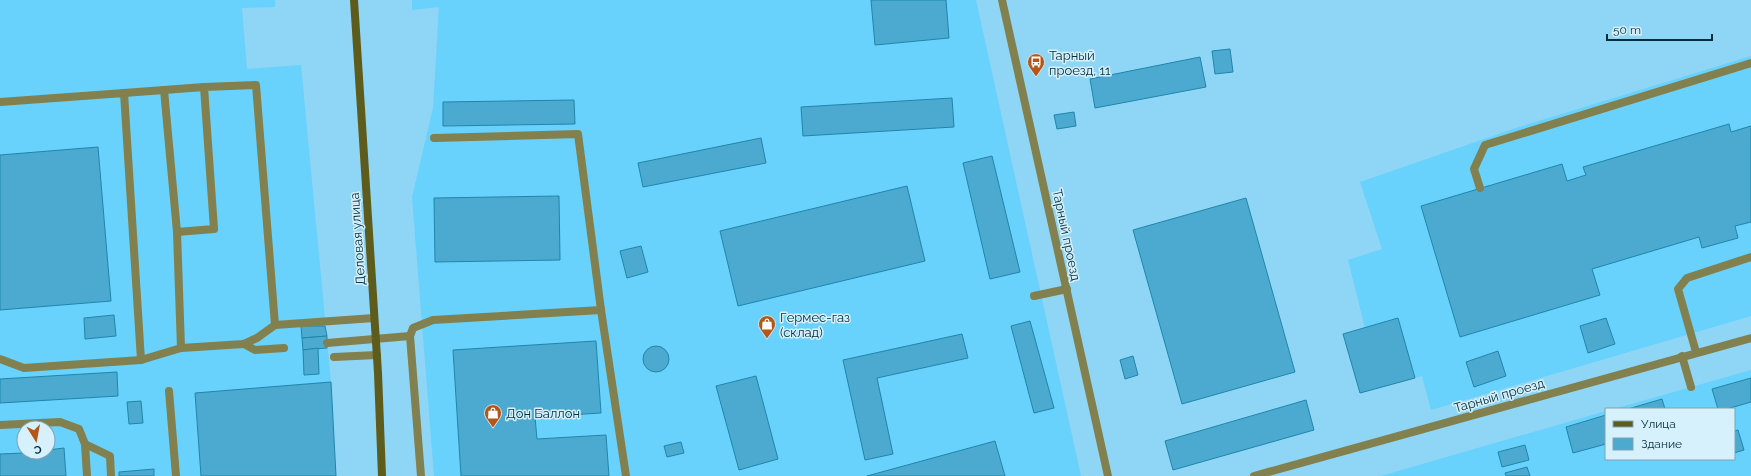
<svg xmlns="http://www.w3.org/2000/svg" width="1751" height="476" font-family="Raleway,sans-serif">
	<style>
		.built { fill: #68d1fc; fill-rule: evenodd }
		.building { fill: #4caad0; stroke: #1f86ab }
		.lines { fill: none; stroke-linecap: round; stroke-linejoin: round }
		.lane { stroke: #81804e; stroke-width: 8 }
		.street { stroke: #81804e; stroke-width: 8 }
		.secondary { stroke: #5d5c1c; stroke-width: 8 }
		.labels { text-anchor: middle; stroke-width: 3; stroke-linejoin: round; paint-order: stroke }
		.poi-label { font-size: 13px; fill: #032e3d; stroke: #d6f0fc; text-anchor: start }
		.street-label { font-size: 13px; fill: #032e3d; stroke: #d6f0fc }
	</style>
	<rect width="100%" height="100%" fill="#8fd5f5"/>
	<g class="built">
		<path d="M 0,0 L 275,0 L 275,7 L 242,8 L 247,69 L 301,65 L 331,382 L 336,476 L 0,476 ZM 24,428 L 48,428 L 48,452 L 24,452 Z"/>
		<path d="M 412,0 L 976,0 L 1081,476 L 434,476 L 412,197 L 433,108 L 439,7 L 412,10 Z"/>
		<path d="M 1751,56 L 1751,316 L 1431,410 L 1422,376 L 1415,378 L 1365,328 L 1348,260 L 1382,249 L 1360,182 L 1516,128 Z"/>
		<path d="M 1751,370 L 1751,476 L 1381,476 L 1606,411 L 1606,459 L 1734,459 L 1734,409 L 1614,409 Z"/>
	</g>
	<g class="building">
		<path d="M 871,0 L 946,0 L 949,38 L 875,45 Z"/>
		<path d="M 1230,49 L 1233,72 L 1215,74 L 1212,51 Z"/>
		<path d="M 1200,57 L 1206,87 L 1095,108 L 1090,79 Z"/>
		<path d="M 952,98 L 954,127 L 803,136 L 801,107 Z"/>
		<path d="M 574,100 L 575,124 L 443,126 L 443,102 Z"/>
		<path d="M 1074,112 L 1076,126 L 1057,129 L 1054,115 Z"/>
		<path d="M 1729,124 L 1731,132 L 1751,126 L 1751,222 L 1735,226 L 1738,238 L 1702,248 L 1699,237 L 1592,269 L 1600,295 L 1460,337 L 1421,206 L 1562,164 L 1567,181 L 1586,175 L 1583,167 Z"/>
		<path d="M 761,138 L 766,163 L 643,187 L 638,163 Z"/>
		<path d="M 98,147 L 111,301 L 0,310 L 0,155 Z"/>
		<path d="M 992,156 L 1020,272 L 990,279 L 963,163 Z"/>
		<path d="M 907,186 L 925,261 L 738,306 L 720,231 Z"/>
		<path d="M 559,196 L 560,260 L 435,262 L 434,198 Z"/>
		<path d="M 1246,198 L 1295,372 L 1182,404 L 1133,230 Z"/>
		<path d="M 641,246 L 648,272 L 627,278 L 620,251 Z"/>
		<path d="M 114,315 L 116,336 L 85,339 L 84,318 Z"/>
		<path d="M 1398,318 L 1415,378 L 1360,393 L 1343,334 Z"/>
		<path d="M 1606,318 L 1615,344 L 1588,353 L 1580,326 Z"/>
		<path d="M 1030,321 L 1054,408 L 1034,413 L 1011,326 Z"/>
		<path d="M 301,326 L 325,326 L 327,336 L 302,338 Z"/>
		<path d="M 962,334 L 968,358 L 877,378 L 893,454 L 865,460 L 843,360 Z"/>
		<path d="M 327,336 L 327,348 L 303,350 L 302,338 Z"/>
		<path d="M 596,341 L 601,413 L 535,417 L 537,439 L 606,435 L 609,476 L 461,476 L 453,350 Z"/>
		<circle cx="656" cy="359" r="13"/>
		<path d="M 318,348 L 319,374 L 304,375 L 303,350 Z"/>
		<path d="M 1498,351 L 1506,376 L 1474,387 L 1466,362 Z"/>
		<path d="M 1133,356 L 1138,375 L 1125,379 L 1120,360 Z"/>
		<path d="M 117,372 L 118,396 L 0,403 L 0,379 Z"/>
		<path d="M 756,376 L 778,459 L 739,470 L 716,386 Z"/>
		<path d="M 1751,378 L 1751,402 L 1727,409 L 1718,409 L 1712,389 Z"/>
		<path d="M 331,382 L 336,476 L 201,476 L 195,393 Z"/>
		<path d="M 1662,399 L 1665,409 L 1628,409 Z"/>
		<path d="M 1306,400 L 1314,430 L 1173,470 L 1165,441 Z"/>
		<path d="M 141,401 L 143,423 L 129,424 L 127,402 Z"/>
		<path d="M 1606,415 L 1606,444 L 1573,453 L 1566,427 Z"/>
		<path d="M 1738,430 L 1744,450 L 1734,453 L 1734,431 Z"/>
		<path d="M 995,441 L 1005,476 L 867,476 Z"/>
		<path d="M 681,442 L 684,453 L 667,457 L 664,446 Z"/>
		<path d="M 1525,445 L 1529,460 L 1502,467 L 1498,452 Z"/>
		<path d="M 64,448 L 66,476 L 0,476 L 0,454 L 48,452 L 48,450 Z"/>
		<path d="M 1527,467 L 1530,476 L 1506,476 L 1505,473 Z"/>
		<path d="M 154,469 L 154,476 L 119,476 L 119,472 Z"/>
	</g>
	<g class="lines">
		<g class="lane">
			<path d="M 164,90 L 177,232 L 181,348"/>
			<path d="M 124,93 L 204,87"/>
			<path d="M 0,102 L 124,93 L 141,360"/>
			<path d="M 434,138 L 578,134 L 601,310"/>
			<path d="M 1480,188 L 1474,169 L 1485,145 L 1751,63"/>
			<path d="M 177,232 L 214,229 L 204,87 L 256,85 L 275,325"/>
			<path d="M 1034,296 L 1067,289"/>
			<path d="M 327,343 L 410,336"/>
			<path d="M 244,344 L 255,350 L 284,348"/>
			<path d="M 1696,352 L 1678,289 L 1687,278 L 1751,257"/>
			<path d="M 1682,356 L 1691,387"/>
			<path d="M 334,357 L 377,355"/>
			<path d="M 0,359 L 24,368 L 141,360 L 181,348 L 244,344 L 257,338 L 275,325 L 374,318"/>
			<path d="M 169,391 L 176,476"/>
			<path d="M 0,425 L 60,422 L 79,429 L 85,444 L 87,476"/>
			<path d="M 85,444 L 110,456 L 111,476"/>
			<path d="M 421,476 L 410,336 L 413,328 L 433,320 L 601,310 L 626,476"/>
		</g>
		<g class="street">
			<path d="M 1002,0 L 1108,476"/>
			<path d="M 1254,476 L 1751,338"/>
		</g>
		<path class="secondary" d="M 354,0 L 378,373 L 382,476"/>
	</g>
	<defs>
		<g id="bus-pin" transform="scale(0.9)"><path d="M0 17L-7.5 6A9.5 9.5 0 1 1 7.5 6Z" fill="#b65515" stroke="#d6f0fc"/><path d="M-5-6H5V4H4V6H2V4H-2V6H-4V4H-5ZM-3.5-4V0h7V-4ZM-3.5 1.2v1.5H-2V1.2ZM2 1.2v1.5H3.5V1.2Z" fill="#fff"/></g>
		<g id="shop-pin" transform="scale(0.9)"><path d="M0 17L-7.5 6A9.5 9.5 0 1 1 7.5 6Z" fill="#b65515" stroke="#d6f0fc"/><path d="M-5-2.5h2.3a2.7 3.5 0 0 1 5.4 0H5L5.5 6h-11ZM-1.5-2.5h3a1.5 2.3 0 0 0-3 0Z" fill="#fff"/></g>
	</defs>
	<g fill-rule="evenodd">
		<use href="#bus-pin" x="1036" y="62"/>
		<use href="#shop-pin" x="767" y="324"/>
		<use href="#shop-pin" x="493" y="413"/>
	</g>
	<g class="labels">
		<g class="poi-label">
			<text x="1049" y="60">Тарный<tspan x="1049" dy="15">проезд, 11</tspan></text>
			<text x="780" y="322">Гермес-газ<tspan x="780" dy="15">(склад)</tspan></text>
			<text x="506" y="418">Дон Баллон</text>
		</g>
		<g class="street-label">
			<text transform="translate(1067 235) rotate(78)" y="5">Тарный проезд</text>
			<text transform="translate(357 239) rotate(-94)" y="5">Деловая улица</text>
			<text transform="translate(1499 395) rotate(-16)" y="5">Тарный проезд</text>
		</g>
	</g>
	<rect x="1605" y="408" width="130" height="52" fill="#d6f0fc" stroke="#82a2b0"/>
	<rect x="1613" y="421" width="20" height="6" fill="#5d5c1c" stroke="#82a2b0"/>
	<text x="1641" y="428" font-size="12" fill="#032e3d">Улица</text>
	<rect x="1613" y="438" width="20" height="12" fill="#4caad0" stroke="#82a2b0"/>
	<text x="1641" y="448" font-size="12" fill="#032e3d">Здание</text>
	<g transform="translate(36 440) rotate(169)"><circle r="19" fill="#d6f0fc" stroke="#82a2b0"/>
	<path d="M0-3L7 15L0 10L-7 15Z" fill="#b65515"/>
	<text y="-6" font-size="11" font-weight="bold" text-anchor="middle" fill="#032e3d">С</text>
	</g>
	<path d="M1607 34v6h105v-6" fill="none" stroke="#032e3d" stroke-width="2"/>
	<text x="1613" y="34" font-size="12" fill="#032e3d" stroke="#d6f0fc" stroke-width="3" paint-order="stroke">50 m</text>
</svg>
